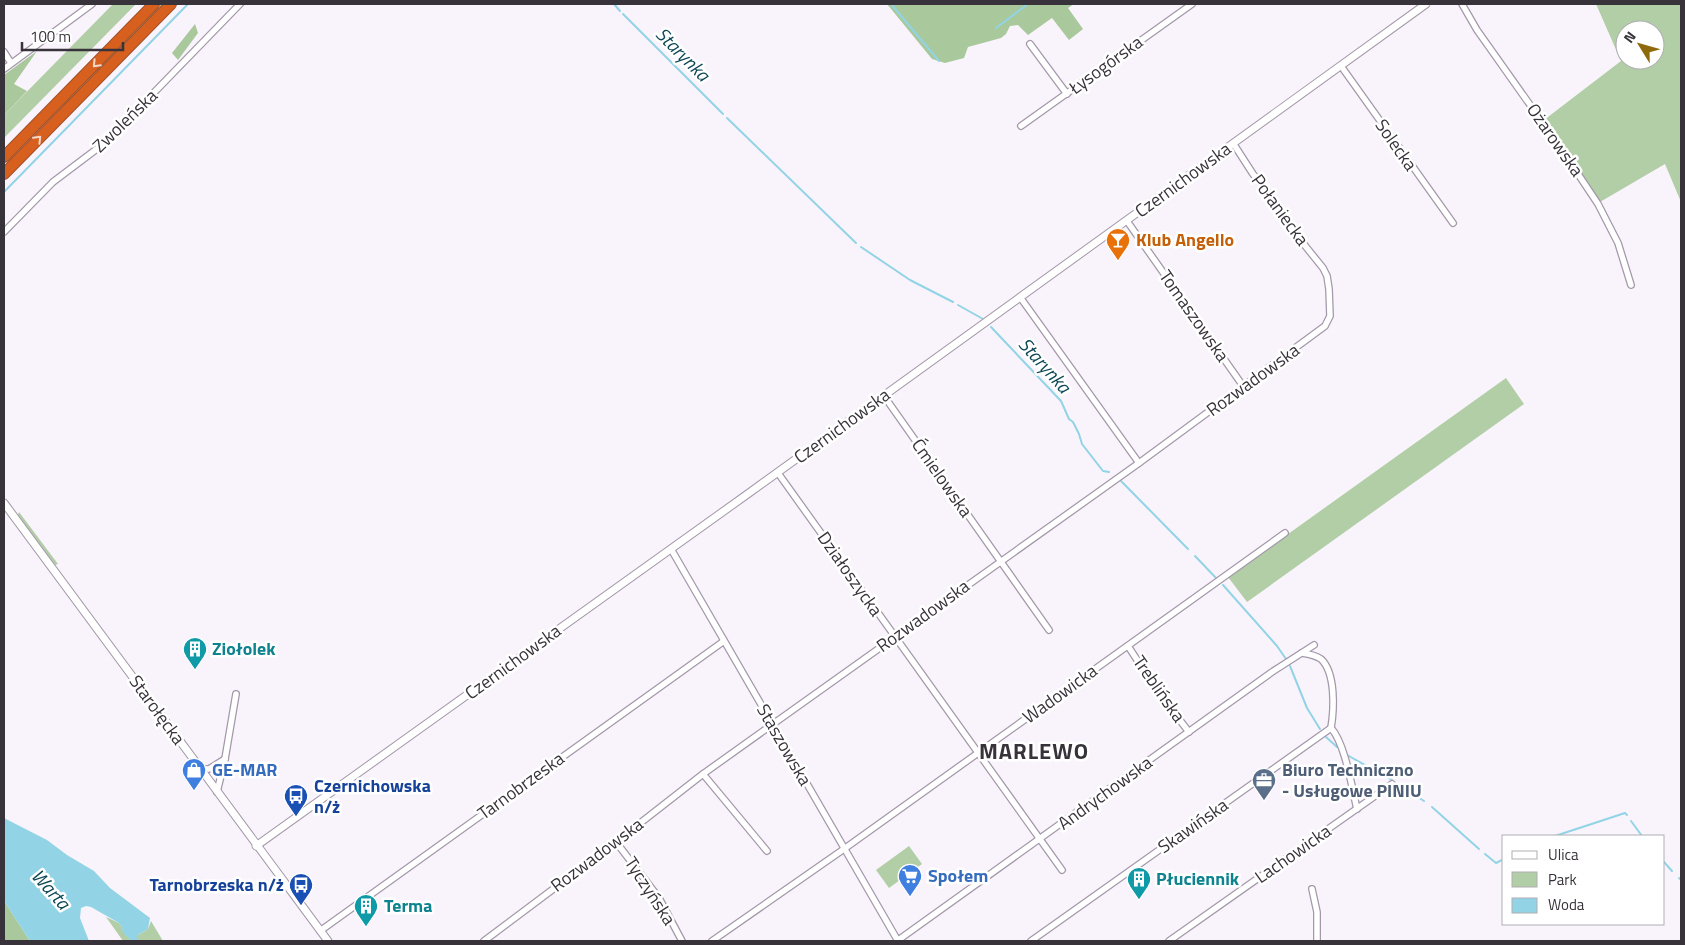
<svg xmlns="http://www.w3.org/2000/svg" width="1685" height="945" font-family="'Titillium Web',sans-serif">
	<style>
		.green { fill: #b2cea6; fill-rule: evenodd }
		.forest { fill: #a9c89b }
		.water { fill: #92d4e6 }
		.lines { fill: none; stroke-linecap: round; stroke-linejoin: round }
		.stream { stroke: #92d4e6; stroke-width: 2 }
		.minor-casing { stroke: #a498aa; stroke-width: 8 }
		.tertiary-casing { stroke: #a498aa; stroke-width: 9 }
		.motorway-casing { stroke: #a05029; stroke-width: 12 }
		.minor { stroke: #fff; stroke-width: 5.5 }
		.tertiary { stroke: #fff; stroke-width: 7 }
		.motorway { stroke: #d8601f; stroke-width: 10 }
		.oneway { stroke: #f5d7c7 }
		.labels { text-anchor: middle; stroke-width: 5; stroke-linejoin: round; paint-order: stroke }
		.street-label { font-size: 18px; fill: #38333b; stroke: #fff }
		.food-label { font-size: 18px; font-weight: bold; fill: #c56008; stroke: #fff; text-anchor: start }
		.culture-label { font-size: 18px; font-weight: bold; fill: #0d838f; stroke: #fff; text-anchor: start }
		.shop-label { font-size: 18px; font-weight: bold; fill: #366cbe; stroke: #fff; text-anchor: start }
		.service-label { font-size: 18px; font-weight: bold; fill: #4e5e75; stroke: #fff; text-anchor: start }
		.transit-label { font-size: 18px; font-weight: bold; fill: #164399; stroke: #fff; text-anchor: start }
		.water-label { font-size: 19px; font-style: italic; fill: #0c4755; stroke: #fff }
		.district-label { font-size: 22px; font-weight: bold; letter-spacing: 1px; fill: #38333b; stroke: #fff }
	</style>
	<rect width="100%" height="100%" fill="#f9f4fc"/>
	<g class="green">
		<path d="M 113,4 L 136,4 L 4,138 L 4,115 Z"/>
		<path d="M 160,4 L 165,4 L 64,106 L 61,104 Z"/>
		<path d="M 1596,4 L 1681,4 L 1681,202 L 1665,164 L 1600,202 L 1544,120 L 1621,61 ZM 1625,30 L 1655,30 L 1655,60 L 1625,60 Z"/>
		<path d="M 1506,378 L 1524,404 L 1247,602 L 1228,577 Z"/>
		<path d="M 19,512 L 58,564 L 55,565 L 18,515 Z"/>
		<path d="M 909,846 L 922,864 L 889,888 L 876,870 Z"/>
		<path d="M 106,917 L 119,923 L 122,927 L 124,933 L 132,941 L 123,941 Z"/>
		<path d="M 151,921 L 163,941 L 141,941 L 138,940 L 138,935 L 148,929 Z"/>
	</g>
	<g class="forest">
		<path d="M 887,4 L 1074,4 L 1068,8 L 1083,29 L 1069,40 L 1052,18 L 1028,35 L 1018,25 L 1010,26 L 1006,34 L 1001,38 L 968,47 L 964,58 L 945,63 L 932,59 Z"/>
		<path d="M 195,24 L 198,33 L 178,60 L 172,53 Z"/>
		<path d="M 37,51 L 14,84 L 27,91 L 4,115 L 4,75 Z"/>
		<path d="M 4,901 L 30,941 L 4,941 Z"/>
	</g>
	<path class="water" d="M 4,818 L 47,840 L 67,855 L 94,871 L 110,888 L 150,918 L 148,929 L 138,935 L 138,940 L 141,941 L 132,941 L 123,933 L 122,927 L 119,923 L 91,907 L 86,906 L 81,908 L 80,918 L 89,941 L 30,941 L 4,901 Z"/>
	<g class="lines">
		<g class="stream">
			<path d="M 614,4 L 620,11"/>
			<path d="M 891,4 L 939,61"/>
			<path d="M 623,14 L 723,114"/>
			<path d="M 996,28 L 1028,4"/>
			<path d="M 727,118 L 856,243"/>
			<path d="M 4,192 L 188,4"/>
			<path d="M 861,247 L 910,280 L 953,302"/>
			<path d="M 958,305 L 983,319"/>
			<path d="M 991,327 L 1061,401 L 1069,419 L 1073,422 L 1079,434 L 1082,444 L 1103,471 L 1109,472"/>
			<path d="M 1121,481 L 1188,549"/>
			<path d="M 1195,556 L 1217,579"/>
			<path d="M 1223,585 L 1277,646 L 1286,659"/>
			<path d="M 1290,666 L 1307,708 L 1320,729"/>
			<path d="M 1326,737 L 1337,747"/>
			<path d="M 1347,755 L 1392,780"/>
			<path d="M 1398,784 L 1424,801"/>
			<path d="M 1432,807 L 1479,849"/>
			<path d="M 1631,821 L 1642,836"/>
			<path d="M 1555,836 L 1625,813 L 1627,815"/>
			<path d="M 1485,854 L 1496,863 L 1504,859"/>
			<path d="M 1664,862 L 1672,871"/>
			<path d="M 1679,878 L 1681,880"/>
		</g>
		<g class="minor-casing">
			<g id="minor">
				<path d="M 1462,4 L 1477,30 L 1562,150 L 1598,204 L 1618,243 L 1631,285"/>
				<path d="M 1030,44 L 1067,94"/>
				<path d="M 4,52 L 11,63"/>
				<path d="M 1341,66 L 1453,223"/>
				<path d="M 4,69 L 92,4"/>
				<path d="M 1021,126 L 1192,4"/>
				<path d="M 1127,221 L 1243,386"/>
				<path d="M 4,232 L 53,182 L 106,142 L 240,4"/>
				<path d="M 1020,297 L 1139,463"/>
				<path d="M 884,396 L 1049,630"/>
				<path d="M 778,473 L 1062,870"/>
				<path d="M 671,549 L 898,941"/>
				<path d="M 1128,646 L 1158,692 L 1189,732"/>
				<path d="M 1302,653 C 1309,654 1315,655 1321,659 C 1336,673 1334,710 1331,728"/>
				<path d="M 1331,728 C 1345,743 1352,788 1357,809"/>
				<path d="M 201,769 L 209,769 L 225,759"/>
				<path d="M 703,774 L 767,851"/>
				<path d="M 217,792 L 225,759 L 236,694"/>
				<path d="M 616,842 L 659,898 L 682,941"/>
				<path d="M 1312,889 L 1317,912 L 1317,941"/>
				<path d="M 320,931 L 724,641"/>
				<path d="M 484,941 L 616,842 L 703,774 L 1139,463 L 1325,326 L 1330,316 L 1329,289 L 1327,276 L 1323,268 L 1294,232 L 1271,196 L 1253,174 L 1233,143"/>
				<path d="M 712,941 L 844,849 L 1285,533"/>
				<path d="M 897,941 L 1272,672 L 1314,645"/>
				<path d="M 1031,941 L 1331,728"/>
				<path d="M 1169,941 L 1392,784"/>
			</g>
		</g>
		<g class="tertiary-casing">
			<g id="tertiary">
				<path d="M 4,503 L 328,941"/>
				<path d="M 256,846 L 749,493 L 1426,4"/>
			</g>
		</g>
		<g class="motorway-casing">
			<g id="motorway">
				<path d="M 4,157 L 154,4"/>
				<path d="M 4,174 L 171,4"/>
			</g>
		</g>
		<use href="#minor" class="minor"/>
		<use href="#tertiary" class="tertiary"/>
		<use href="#motorway" class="motorway"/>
	</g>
	<defs><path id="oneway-chevron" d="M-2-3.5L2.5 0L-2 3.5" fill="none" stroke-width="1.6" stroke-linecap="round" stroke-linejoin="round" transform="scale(1.25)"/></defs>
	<g class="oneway">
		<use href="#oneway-chevron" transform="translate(96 64) rotate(134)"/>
		<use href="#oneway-chevron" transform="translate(38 139) rotate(-46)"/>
	</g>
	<defs>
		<g id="bar-pin" transform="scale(1.25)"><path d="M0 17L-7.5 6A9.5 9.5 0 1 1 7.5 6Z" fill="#e8710a" stroke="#fff"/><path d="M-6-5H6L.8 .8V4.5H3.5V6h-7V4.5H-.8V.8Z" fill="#fff"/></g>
		<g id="building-pin" transform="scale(1.25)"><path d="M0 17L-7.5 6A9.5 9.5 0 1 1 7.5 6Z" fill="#0f9aa8" stroke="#fff"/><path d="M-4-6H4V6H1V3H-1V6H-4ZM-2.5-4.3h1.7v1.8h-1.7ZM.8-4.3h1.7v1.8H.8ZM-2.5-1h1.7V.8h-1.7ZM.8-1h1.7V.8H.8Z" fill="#fff"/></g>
		<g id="shop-pin" transform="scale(1.25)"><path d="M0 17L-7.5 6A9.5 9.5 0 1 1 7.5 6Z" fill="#3f7fe0" stroke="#fff"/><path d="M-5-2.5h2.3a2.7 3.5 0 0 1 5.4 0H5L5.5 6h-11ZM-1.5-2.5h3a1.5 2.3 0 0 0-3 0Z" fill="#fff"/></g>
		<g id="office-pin" transform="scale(1.25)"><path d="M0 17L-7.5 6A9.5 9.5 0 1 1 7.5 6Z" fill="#5c6f8a" stroke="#fff"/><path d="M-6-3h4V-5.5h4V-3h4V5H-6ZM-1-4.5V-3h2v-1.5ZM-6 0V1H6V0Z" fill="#fff"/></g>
		<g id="bus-pin" transform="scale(1.25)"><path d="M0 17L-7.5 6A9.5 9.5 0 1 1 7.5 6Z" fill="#1a4fb4" stroke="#fff"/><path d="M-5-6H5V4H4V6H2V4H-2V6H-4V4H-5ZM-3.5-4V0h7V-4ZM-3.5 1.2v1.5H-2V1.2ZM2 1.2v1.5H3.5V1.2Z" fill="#fff"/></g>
		<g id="supermarket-pin" transform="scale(1.25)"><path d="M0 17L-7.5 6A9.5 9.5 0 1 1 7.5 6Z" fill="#3f7fe0" stroke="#fff"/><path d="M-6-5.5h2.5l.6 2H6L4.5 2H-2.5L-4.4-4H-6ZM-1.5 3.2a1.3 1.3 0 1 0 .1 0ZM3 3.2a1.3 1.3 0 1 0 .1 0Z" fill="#fff"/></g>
	</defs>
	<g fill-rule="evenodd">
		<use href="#bar-pin" x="1118" y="240"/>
		<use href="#building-pin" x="195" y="649"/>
		<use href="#shop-pin" x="194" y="770"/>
		<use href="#office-pin" x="1264" y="780"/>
		<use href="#bus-pin" x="296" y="796"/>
		<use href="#supermarket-pin" x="910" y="876"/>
		<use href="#building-pin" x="1139" y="879"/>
		<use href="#bus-pin" x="301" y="885"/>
		<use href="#building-pin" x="366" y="906"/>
	</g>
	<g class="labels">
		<g class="street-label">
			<text transform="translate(1106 65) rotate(-36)" y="6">Łysogórska</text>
			<text transform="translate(125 121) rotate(-44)" y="6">Zwoleńska</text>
			<text transform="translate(1555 140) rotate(55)" y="6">Ożarowska</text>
			<text transform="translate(1396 145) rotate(55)" y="6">Solecka</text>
			<text transform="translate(1183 180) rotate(-36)" y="6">Czernichowska</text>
			<text transform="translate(1280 210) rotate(54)" y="6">Połaniecka</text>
			<text transform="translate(1194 316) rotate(55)" y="6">Tomaszowska</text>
			<text transform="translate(1253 380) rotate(-36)" y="6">Rozwadowska</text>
			<text transform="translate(842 426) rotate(-36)" y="6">Czernichowska</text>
			<text transform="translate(942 478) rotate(55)" y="6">Ćmielowska</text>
			<text transform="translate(850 574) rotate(55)" y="6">Działoszycka</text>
			<text transform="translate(923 616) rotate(-36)" y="6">Rozwadowska</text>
			<text transform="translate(513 662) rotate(-36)" y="6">Czernichowska</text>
			<text transform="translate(1159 689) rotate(55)" y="6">Treblińska</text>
			<text transform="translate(1060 694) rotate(-36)" y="6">Wadowicka</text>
			<text transform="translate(157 710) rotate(54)" y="6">Starołęcka</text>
			<text transform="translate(784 745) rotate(60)" y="6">Staszowska</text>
			<text transform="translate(521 786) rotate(-36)" y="6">Tarnobrzeska</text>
			<text transform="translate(1105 793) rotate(-36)" y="6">Andrychowska</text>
			<text transform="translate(1193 826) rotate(-35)" y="6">Skawińska</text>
			<text transform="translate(1293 854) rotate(-35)" y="6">Lachowicka</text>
			<text transform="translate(597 855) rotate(-37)" y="6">Rozwadowska</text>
			<text transform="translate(650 891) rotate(57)" y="6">Tyczyńska</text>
		</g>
		<g class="food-label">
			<text x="1136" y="246">Klub Angello</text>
		</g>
		<g class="culture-label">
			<text x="212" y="655">Ziołolek</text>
			<text x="1156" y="885">Płuciennik</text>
			<text x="384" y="912">Terma</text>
		</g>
		<g class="shop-label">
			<text x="212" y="776">GE-MAR</text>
			<text x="928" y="882">Społem</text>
		</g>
		<g class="service-label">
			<text x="1282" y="776">Biuro Techniczno<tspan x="1282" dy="21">- Usługowe PINIU</tspan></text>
		</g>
		<g class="transit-label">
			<text x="314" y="792">Czernichowska<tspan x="314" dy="21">n/ż</tspan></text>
			<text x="284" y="891" text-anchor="end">Tarnobrzeska n/ż</text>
		</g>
		<g class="water-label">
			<text transform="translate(683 54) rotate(45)" y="7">Starynka</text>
			<text transform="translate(1045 365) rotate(48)" y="7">Starynka</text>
			<text transform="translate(51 889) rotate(48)" y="7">Warta</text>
		</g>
		<g class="district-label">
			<text x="1034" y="759">MARLEWO</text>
		</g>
	</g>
	<rect width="1685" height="945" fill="none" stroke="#38333b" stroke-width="10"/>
	<rect x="1502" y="835" width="162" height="90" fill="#ffffff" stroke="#afadb1"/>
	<rect x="1512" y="851" width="25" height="8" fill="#ffffff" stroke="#afadb1"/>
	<text x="1548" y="860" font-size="15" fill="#38333b">Ulica</text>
	<rect x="1512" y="872" width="25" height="15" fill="#b2cea6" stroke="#afadb1"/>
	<text x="1548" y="885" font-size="15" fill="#38333b">Park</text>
	<rect x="1512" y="898" width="25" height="15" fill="#92d4e6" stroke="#afadb1"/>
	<text x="1548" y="910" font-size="15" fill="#38333b">Woda</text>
	<g transform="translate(1640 45) rotate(307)"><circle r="24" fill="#ffffff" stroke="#afadb1"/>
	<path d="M0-4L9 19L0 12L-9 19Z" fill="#8d690b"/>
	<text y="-8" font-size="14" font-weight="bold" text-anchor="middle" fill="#38333b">N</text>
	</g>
	<path d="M22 42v8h101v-8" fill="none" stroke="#38333b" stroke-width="2.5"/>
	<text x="30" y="42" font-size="15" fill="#38333b" stroke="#ffffff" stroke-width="4" paint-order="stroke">100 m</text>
</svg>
